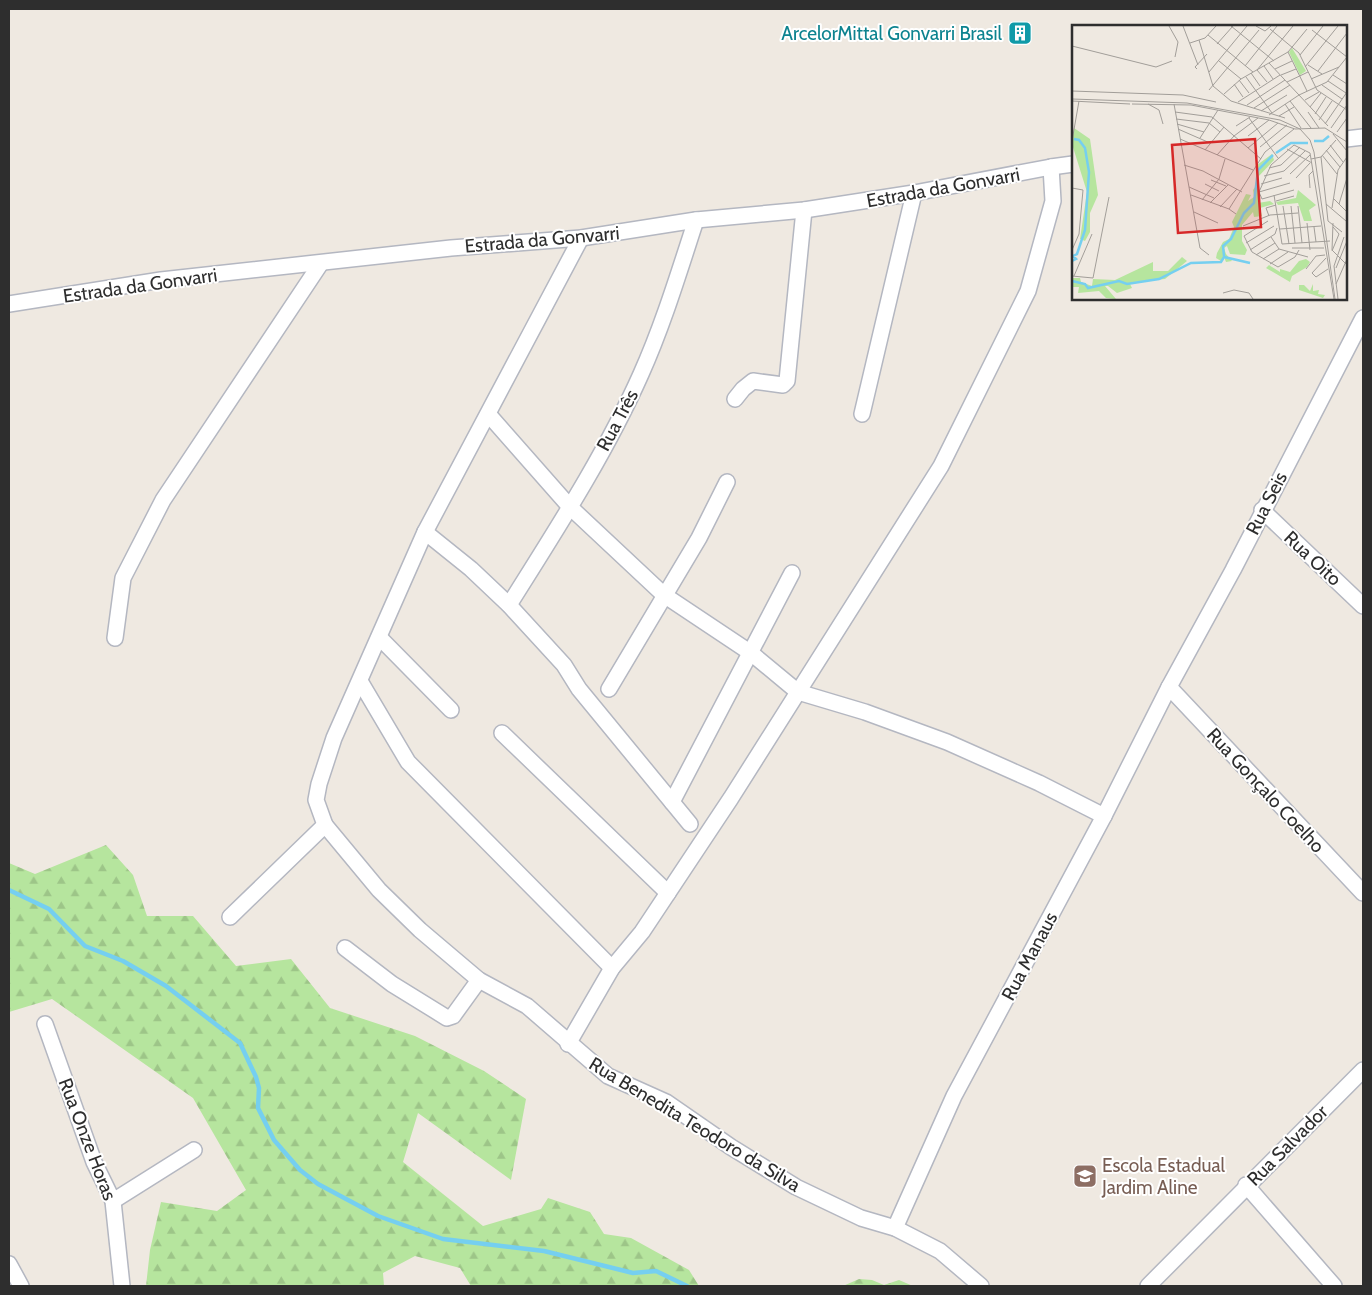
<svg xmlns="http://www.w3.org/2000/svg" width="1372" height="1295" font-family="Cabin,sans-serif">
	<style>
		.forest { fill: url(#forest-firs) }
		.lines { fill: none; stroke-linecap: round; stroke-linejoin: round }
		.stream { stroke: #75cff0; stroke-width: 4.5 }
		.minor-casing { stroke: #b4b7c1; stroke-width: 18 }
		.minor { stroke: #fff; stroke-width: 15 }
		.labels { text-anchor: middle; stroke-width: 4; stroke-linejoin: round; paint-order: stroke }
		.culture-label { font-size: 19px; fill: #0d838f; stroke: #fff; text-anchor: end }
		.street-label { font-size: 19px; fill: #2e2e2e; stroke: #fff }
		.education-label { font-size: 19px; fill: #785e54; stroke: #fff; text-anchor: start }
		.inset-river { fill: none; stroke: #75cff0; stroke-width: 2.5 }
		.inset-road { fill: none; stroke: #a29e99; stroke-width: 1 }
		.view { fill: #d62828; fill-opacity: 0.15; stroke: #d62828; stroke-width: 2.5 }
		.inset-edge { fill: none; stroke: #2e2e2e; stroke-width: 2.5 }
	</style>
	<defs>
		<pattern id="forest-firs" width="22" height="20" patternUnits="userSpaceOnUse" patternTransform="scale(1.25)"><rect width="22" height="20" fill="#b6e59e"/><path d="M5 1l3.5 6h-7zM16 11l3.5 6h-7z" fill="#9dc588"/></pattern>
	</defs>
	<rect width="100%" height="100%" fill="#efe9e1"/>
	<g class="forest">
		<path d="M 106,845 L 133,875 L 147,916 L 193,916 L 236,966 L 291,959 L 330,1008 L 415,1036 L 484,1071 L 526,1099 L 511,1180 L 418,1113 L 403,1162 L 483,1226 L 541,1209 L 548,1198 L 590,1212 L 604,1234 L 631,1238 L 689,1270 L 699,1286 L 471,1286 L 460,1268 L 415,1256 L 383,1273 L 384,1286 L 146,1286 L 150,1250 L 161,1202 L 217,1211 L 246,1190 L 193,1098 L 52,999 L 9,1012 L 9,863 L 35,874 Z"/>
		<path d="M 859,1279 L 872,1280 L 884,1285 L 899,1280 L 913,1286 L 843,1286 Z"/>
	</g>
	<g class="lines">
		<path class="stream" d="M 9,890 L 49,909 L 85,946 L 123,961 L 166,986 L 240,1043 L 256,1077 L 259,1088 L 258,1108 L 274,1140 L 300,1170 L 318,1184 L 378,1216 L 443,1239 L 544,1251 L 633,1273 L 656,1271 L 687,1286"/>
		<g class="minor-casing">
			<g id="minor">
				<path d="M 1346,139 L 1363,137"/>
				<path d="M 9,304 L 161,280 L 451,248 L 581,238 L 696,220 L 804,210 L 914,193 L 1051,167 L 1073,164"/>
				<path d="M 735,399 L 743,389 L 753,381 L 783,385 L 787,381 L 804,210"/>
				<path d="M 862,414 L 914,193"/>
				<path d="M 489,415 L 570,507 L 664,595 L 751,653 L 798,692 L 865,712 L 947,742 L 1039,783 L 1104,816"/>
				<path d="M 1262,510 L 1363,606"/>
				<path d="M 425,532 L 471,569 L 509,605 L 564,665 L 579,689 L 690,824"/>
				<path d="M 509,605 C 556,530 605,455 641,374 C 663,325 679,272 696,220"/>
				<path d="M 379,637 L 451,710"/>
				<path d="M 115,638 L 123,578 L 163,500 L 321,263"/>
				<path d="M 360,681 L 408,762 L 612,968"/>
				<path d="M 1169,687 L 1363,893"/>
				<path d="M 609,689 L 699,538 L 727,482"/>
				<path d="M 502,733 L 668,893"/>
				<path d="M 672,802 L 792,573"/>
				<path d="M 325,825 L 379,890 L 420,930 L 479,980 L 527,1006 L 608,1076 L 666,1102 L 731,1147 L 796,1187 L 861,1218 L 895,1228 L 940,1251 L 981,1286"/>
				<path d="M 230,917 L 325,825 L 316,800 L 319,784 L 334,738 L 425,532 L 581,238"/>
				<path d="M 345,948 L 392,984 L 447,1018 L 453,1016 L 479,980"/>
				<path d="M 45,1024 L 94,1162 L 113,1201 L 122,1286"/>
				<path d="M 568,1044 L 612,968 L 642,932 L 731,798 L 941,466 L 1028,291 L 1053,201 L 1051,167"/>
				<path d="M 1246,1185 L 1334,1286"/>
				<path d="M 113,1201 L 194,1150"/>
				<path d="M 895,1228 L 954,1096 L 1104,816 L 1169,687 L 1233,570 L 1363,318"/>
				<path d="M 9,1264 L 21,1286"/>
				<path d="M 1148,1286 L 1363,1070"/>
			</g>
		</g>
		<use href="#minor" class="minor"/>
	</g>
	<defs>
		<g id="building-square" transform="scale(1.25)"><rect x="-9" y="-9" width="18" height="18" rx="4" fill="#0f9aa8" stroke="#fff"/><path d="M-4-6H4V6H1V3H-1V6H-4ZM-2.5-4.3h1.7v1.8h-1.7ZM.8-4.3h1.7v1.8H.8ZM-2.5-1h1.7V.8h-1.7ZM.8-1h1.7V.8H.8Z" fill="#fff"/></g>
		<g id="school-square" transform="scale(1.25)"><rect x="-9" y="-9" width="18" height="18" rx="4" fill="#8d6e63" stroke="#fff"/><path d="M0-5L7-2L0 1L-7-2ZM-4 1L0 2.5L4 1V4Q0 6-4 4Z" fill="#fff"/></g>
	</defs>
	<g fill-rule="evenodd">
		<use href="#building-square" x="1020" y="33"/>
		<use href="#school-square" x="1085" y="1176"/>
	</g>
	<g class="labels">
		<g class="culture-label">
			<text x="1002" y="40">ArcelorMittal Gonvarri Brasil</text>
		</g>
		<g class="street-label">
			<text transform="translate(943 187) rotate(-10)" y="7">Estrada da Gonvarri</text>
			<text transform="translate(542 239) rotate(-5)" y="7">Estrada da Gonvarri</text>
			<text transform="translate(140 285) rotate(-8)" y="7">Estrada da Gonvarri</text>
			<text transform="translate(617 420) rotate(-62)" y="7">Rua Três</text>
			<text transform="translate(1266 503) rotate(-63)" y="7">Rua Seis</text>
			<text transform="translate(1313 558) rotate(43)" y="7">Rua Oito</text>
			<text transform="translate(1266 790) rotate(47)" y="7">Rua Gonçalo Coelho</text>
			<text transform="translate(1029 956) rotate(-62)" y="7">Rua Manaus</text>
			<text transform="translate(695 1124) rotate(31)" y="7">Rua Benedita Teodoro da Silva</text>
			<text transform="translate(88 1139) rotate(69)" y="7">Rua Onze Horas</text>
			<text transform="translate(1287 1145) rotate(-45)" y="7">Rua Salvador</text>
		</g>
		<g class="education-label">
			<text x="1102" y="1172">Escola Estadual<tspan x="1102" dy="22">Jardim Aline</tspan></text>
		</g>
	</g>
	<g transform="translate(1072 25)">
		<rect width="275" height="275" fill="#efe9e1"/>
		<path d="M 220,23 L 234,46 L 228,50 L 217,27 Z" fill="#b6e59e"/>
		<path d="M 2,103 L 18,114 L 26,170 L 18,188 L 18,207 L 13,216 L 8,214 L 15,167 L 0,119 ZM 200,129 L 202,135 L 186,152 L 185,140 ZM 187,157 L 186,178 L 198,176 L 202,179 L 188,183 L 190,191 L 182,192 L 181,187 L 170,200 L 170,216 L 175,225 L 173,230 L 158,229 L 155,221 L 152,223 L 154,229 L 160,236 L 154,237 L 152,232 L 149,236 L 144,233 L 145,228 L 151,217 L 157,214 L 162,202 L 160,197 L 174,169 L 179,170 L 176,176 L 182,172 L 181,165 ZM 226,165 L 244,180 L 237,185 L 240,196 L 232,196 L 226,178 L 206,180 L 204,177 L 224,173 ZM 110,232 L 115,236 L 93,254 L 63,257 L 58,259 L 60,263 L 45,268 L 36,261 L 33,261 L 44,274 L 34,273 L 27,266 L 6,268 L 7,262 L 0,262 L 0,253 L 8,253 L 9,257 L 20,261 L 21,254 L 43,255 L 81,237 L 81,246 L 96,246 ZM 234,234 L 238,237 L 235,242 L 220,251 L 218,257 L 194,243 L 197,240 L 208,247 L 208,244 L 218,247 L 227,236 ZM 241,259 L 241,266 L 247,265 L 246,269 L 253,270 L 251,273 L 227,265 L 227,260 L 232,260 L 238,266 Z" fill="#b6e59e"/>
		<path class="inset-river" d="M 242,116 L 251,116 L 257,111M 204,128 L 219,118 L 236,118M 152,231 L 151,221 L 159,214 L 172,188 L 182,178 L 186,145 L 201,130M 0,236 L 4,234 L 1,231 L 5,229 L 13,205 L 17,147 L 13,123 L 7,115 L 2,114M 0,256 L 13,259 L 16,263 L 47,256 L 55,259 L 87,254 L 119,238 L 149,237 L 152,232 L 178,238"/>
		<path class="inset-road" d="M 97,1 L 106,17 L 103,32M 111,1 L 126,40M 159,1 L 202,36M 184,1 L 193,6 L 199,1M 198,4 L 227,28 L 245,65 L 275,85M 136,10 L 181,47M 127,15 L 141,61 L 159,76 L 213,93M 118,18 L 133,13 L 144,1M 145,19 L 161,1M 0,21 L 84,42 L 100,36M 216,27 L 235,66M 228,30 L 251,1M 147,36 L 169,54M 197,38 L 256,101M 236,40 L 250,49M 173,41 L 205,1M 192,41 L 201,54M 233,42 L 266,1M 125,44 L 123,42 L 135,29M 203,44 L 220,36M 246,46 L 275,8M 137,47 L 175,1M 179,48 L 188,61M 209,50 L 224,44M 261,50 L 275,59M 174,52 L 200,88M 239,54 L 267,42M 167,55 L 177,68M 256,56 L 274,68M 195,57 L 185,45 L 221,1M 215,57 L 236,47M 162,59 L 171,72M 250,60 L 270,74M 137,65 L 187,5M 0,66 L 111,70 L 144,77M 152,69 L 169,54 L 216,27 L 235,4M 0,74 L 115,78 L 208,95 L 228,104 L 238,115 L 242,127 L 263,274M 233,75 L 247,67M 0,76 L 58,79M 218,76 L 239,103M 166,77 L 208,50M 60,79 L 119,80 L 197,95 L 223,104 L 253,103 L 275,117M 76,79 L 87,85 L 91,99M 102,79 L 128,223 L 137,230M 213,79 L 229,103M 175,80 L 213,55M 238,82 L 249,68M 182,83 L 218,60M 189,86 L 215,70M 103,87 L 140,92 L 189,134M 236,87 L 247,103M 243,89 L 254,72M 197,90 L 227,70 L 255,57 L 275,32 L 240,5M 207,91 L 222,82M 177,93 L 206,133M 104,94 L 137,98 L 148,107M 247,95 L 260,76M 105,99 L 132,107M 253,99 L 275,67M 164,101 L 178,92M 259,103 L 275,80M 106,104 L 138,118M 265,107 L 275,93M 261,109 L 275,126M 176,111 L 197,95M 128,113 L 146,85M 108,114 L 181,145M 0,116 L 7,76M 258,120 L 271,137M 188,122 L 215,100M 176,123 L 206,98M 215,124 L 240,138M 133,125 L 152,102M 254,125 L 268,142M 145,130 L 162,111 L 186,93M 250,130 L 265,149M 249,132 L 256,196 L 270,207M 239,134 L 249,132 L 264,115M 112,140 L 131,146 L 170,167M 197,143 L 209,140 L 228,122M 218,149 L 238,130M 192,151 L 212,146 L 233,126M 224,153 L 238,138M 139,155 L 154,161M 133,159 L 147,166M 189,159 L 210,153M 117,162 L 142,173M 0,163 L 11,165 L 7,209 L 0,225M 238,163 L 237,150 L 241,146M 222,165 L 190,174 L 187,167 L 199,140 L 222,120 L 238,128 L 262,274M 187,167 L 218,158M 119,170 L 157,184 L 164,189M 202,170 L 210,219 L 258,216M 262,174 L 275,187M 130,175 L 147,154 L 153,134M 204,176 L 222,171M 138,178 L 156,160M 254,179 L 274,196M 267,179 L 275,153M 211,181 L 217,219M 219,181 L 223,218M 226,181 L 230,218M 148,182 L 165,164M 260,183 L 266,145 L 275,132M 157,184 L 193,127 L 222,104M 122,187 L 146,198M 197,191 L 194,183 L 204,180M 196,196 L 172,211 L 180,227 L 206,242 L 223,232 L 227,225M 235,198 L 238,225M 261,198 L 260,225 L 275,240M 171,201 L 198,190 L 226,188M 242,202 L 244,217M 208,204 L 249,201M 199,212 L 207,224 L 236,232M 174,218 L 202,201M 220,223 L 252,223M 178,225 L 203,209 L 205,203M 260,226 L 267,209 L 261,202M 184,230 L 203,218M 254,233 L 240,248 L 244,252 L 256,244M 191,234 L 207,224M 198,239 L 216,227M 264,243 L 275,216M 234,244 L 244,231 L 253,230M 0,251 L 21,253 L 37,172M 2,251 L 20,209M 264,259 L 275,234M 151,268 L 162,265 L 177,268 L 181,274M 266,274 L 262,241 L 272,212"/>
		<path class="view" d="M 183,114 L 189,202 L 106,208 L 100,120 Z"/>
		<rect width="275" height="275" class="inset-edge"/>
	</g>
	<rect width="1372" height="1295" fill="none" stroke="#2e2e2e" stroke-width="20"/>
</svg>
